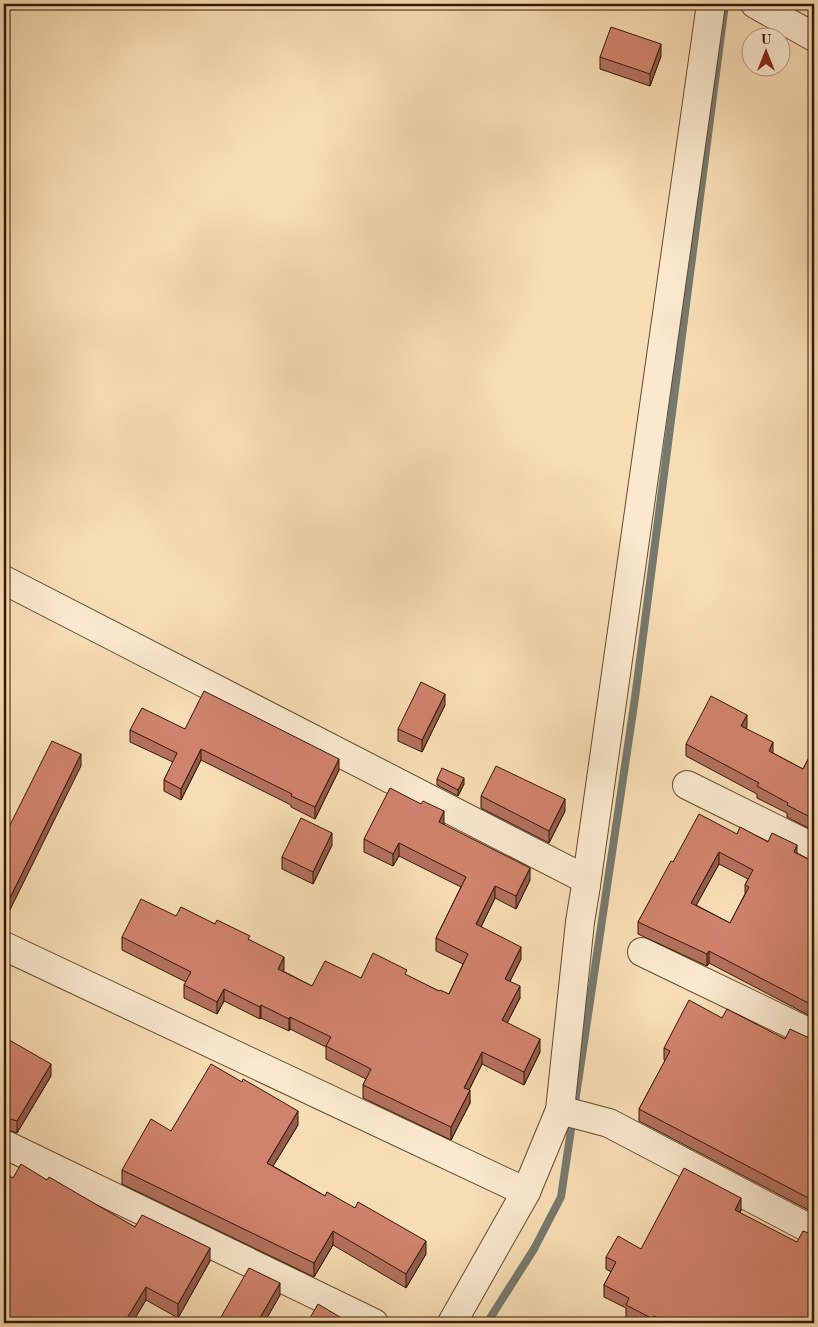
<svg xmlns="http://www.w3.org/2000/svg" width="818" height="1327" font-family="'Old Standard TT',serif">
	<style>
		.lines { fill: none; stroke-linecap: round; stroke-linejoin: round }
		.stream { stroke: #76796e; stroke-width: 8 }
		.street-casing { stroke: #66492e; stroke-width: 30 }
		.street { stroke: #fae9ce; stroke-width: 28 }
		.wall { fill: #b3715d; stroke: #361801; fill-rule: evenodd }
		.shaded-wall { fill: #925c4c; stroke: #361801 }
		.building { fill: #d0836c; stroke: #361801; fill-rule: evenodd }
	</style>
	<rect width="100%" height="100%" fill="#f7ddb3"/>
	<filter id="stains"><feTurbulence type="fractalNoise" baseFrequency=".004" numOctaves="4"/><feColorMatrix values="0 0 0 0 .2 0 0 0 0 .09 0 0 0 0 .02 0 0 0 .5 -.17"/></filter>
	<radialGradient id="worn" r=".72"><stop offset=".6" stop-color="#630" stop-opacity="0"/><stop offset="1" stop-color="#630" stop-opacity=".3"/></radialGradient>
	<g class="lines">
		<path class="stream" d="M 487,1323 L 534,1249 L 561,1197 L 635,698 L 725,4"/>
		<g class="street-casing">
			<g id="street">
				<path d="M 755,4 L 814,37"/>
				<path d="M 4,580 L 585,879 L 586,885 L 580,922 L 560,1110 L 526,1192 L 452,1323"/>
				<path d="M 687,785 L 814,848"/>
				<path d="M 586,885 L 711,4"/>
				<path d="M 4,946 L 526,1192"/>
				<path d="M 642,952 L 814,1035"/>
				<path d="M 560,1110 L 609,1123 L 814,1231"/>
				<path d="M 4,1144 L 374,1323"/>
			</g>
		</g>
		<use href="#street" class="street"/>
	</g>
	<g class="wall">
		<path d="M 661,56 L 650,86 L 600,69 L 600,57 Z"/>
		<path d="M 445,705 L 422,752 L 398,741 L 398,729 Z"/>
		<path d="M 747,727 L 746,728 L 773,753 L 803,769 L 814,748 L 814,829 L 813,828 L 812,830 L 787,817 L 787,813 L 757,798 L 757,794 L 686,756 L 686,744 Z"/>
		<path d="M 185,729 L 339,770 L 315,819 L 291,807 L 291,805 L 201,760 L 181,800 L 164,791 L 164,780 L 173,762 L 130,742 L 130,730 Z"/>
		<path d="M 437,779 L 464,784 L 458,796 L 437,785 Z"/>
		<path d="M 481,796 L 565,811 L 549,843 L 481,808 Z"/>
		<path d="M 444,824 L 444,825 L 530,880 L 516,909 L 495,898 L 481,927 L 521,959 L 510,981 L 520,998 L 507,1023 L 540,1052 L 524,1085 L 482,1064 L 469,1090 L 470,1103 L 451,1140 L 363,1098 L 363,1085 L 366,1079 L 326,1059 L 326,1047 L 290,1029 L 289,1031 L 261,1018 L 260,1019 L 224,1001 L 217,1014 L 184,998 L 184,985 L 186,982 L 122,950 L 122,937 L 176,916 L 215,924 L 250,940 L 284,970 L 283,971 L 312,986 L 361,978 L 407,976 L 439,991 L 449,994 L 463,964 L 436,951 L 436,938 L 461,887 L 399,856 L 393,866 L 364,852 L 364,839 Z"/>
		<path d="M 737,834 L 768,842 L 797,853 L 814,862 L 814,1018 L 709,963 L 707,966 L 638,934 L 638,922 L 673,862 ZM 719,864 L 748,879 L 745,885 L 745,894 L 730,923 L 696,905 Z"/>
		<path d="M 332,845 L 313,884 L 282,869 L 282,857 Z"/>
		<path d="M 722,1018 L 785,1039 L 807,1037 L 814,1038 L 814,1213 L 639,1121 L 639,1109 L 665,1061 L 664,1060 L 664,1048 Z"/>
		<path d="M 4,1037 L 51,1076 L 17,1133 L 4,1129 Z"/>
		<path d="M 298,1125 L 273,1166 L 426,1254 L 406,1288 L 333,1245 L 314,1277 L 122,1184 L 122,1170 L 171,1131 Z"/>
		<path d="M 13,1178 L 47,1180 L 135,1227 L 210,1261 L 178,1318 L 146,1300 L 132,1323 L 4,1323 Z"/>
		<path d="M 741,1210 L 740,1213 L 814,1323 L 638,1323 L 626,1317 L 626,1308 L 604,1297 L 604,1285 L 611,1272 L 606,1269 L 606,1257 L 641,1249 Z"/>
		<path d="M 280,1295 L 264,1323 L 221,1323 L 221,1317 Z"/>
	</g>
	<g class="shaded-wall">
		<path d="M 661,44 L 661,56 L 650,86 L 650,74 Z"/>
		<path d="M 445,694 L 445,705 L 422,752 L 422,740 Z"/>
		<path d="M 747,715 L 747,727 L 741,738 L 741,726 Z"/>
		<path d="M 773,742 L 773,754 L 769,751 Z"/>
		<path d="M 201,749 L 201,760 L 181,800 L 181,789 Z"/>
		<path d="M 81,754 L 81,766 L 4,922 L 4,910 Z"/>
		<path d="M 339,759 L 339,770 L 315,819 L 315,807 Z"/>
		<path d="M 464,778 L 464,784 L 458,796 L 458,790 Z"/>
		<path d="M 565,799 L 565,811 L 549,843 L 549,831 Z"/>
		<path d="M 444,811 L 444,824 L 439,835 L 439,822 Z"/>
		<path d="M 813,817 L 813,828 L 812,830 L 812,818 Z"/>
		<path d="M 332,833 L 332,845 L 313,884 L 313,872 Z"/>
		<path d="M 399,843 L 399,856 L 393,866 L 393,854 Z"/>
		<path d="M 797,845 L 797,857 L 794,852 Z"/>
		<path d="M 719,852 L 719,864 L 691,915 L 691,903 Z"/>
		<path d="M 530,868 L 530,880 L 516,909 L 516,896 Z"/>
		<path d="M 495,886 L 495,898 L 476,937 L 476,924 Z"/>
		<path d="M 521,947 L 521,959 L 505,991 L 505,979 Z"/>
		<path d="M 709,951 L 709,963 L 707,966 L 707,954 Z"/>
		<path d="M 284,957 L 284,970 L 278,981 L 278,969 Z"/>
		<path d="M 520,986 L 520,998 L 502,1033 L 502,1020 Z"/>
		<path d="M 224,989 L 224,1001 L 217,1014 L 217,1002 Z"/>
		<path d="M 261,1005 L 261,1018 L 260,1019 L 260,1007 Z"/>
		<path d="M 290,1017 L 290,1029 L 289,1031 L 289,1019 Z"/>
		<path d="M 540,1039 L 540,1052 L 524,1085 L 524,1072 Z"/>
		<path d="M 482,1052 L 482,1064 L 464,1100 L 464,1088 Z"/>
		<path d="M 51,1064 L 51,1076 L 17,1133 L 17,1121 Z"/>
		<path d="M 470,1090 L 470,1103 L 451,1140 L 451,1127 Z"/>
		<path d="M 298,1111 L 298,1125 L 267,1176 L 267,1163 Z"/>
		<path d="M 741,1198 L 741,1210 L 735,1222 L 735,1210 Z"/>
		<path d="M 333,1231 L 333,1245 L 314,1277 L 314,1263 Z"/>
		<path d="M 426,1241 L 426,1254 L 406,1288 L 406,1274 Z"/>
		<path d="M 210,1248 L 210,1261 L 178,1318 L 178,1304 Z"/>
		<path d="M 280,1283 L 280,1295 L 264,1323 L 257,1323 Z"/>
		<path d="M 146,1287 L 146,1300 L 132,1323 L 124,1323 Z"/>
	</g>
	<g class="building">
		<path d="M 611,27 L 661,44 L 650,74 L 600,57 Z"/>
		<path d="M 421,682 L 445,694 L 422,740 L 398,729 Z"/>
		<path d="M 204,691 L 339,759 L 315,807 L 291,796 L 292,794 L 201,749 L 181,789 L 164,780 L 177,753 L 130,730 L 142,708 L 185,729 Z"/>
		<path d="M 711,696 L 747,715 L 741,726 L 773,742 L 769,751 L 803,769 L 814,748 L 814,817 L 813,817 L 812,818 L 787,805 L 788,803 L 757,786 L 759,783 L 686,744 Z"/>
		<path d="M 52,741 L 81,754 L 4,910 L 4,832 L 6,833 Z"/>
		<path d="M 496,766 L 565,799 L 549,831 L 481,796 Z"/>
		<path d="M 442,768 L 464,778 L 458,790 L 437,779 Z"/>
		<path d="M 390,788 L 421,804 L 423,801 L 444,811 L 439,822 L 530,868 L 516,896 L 495,886 L 476,924 L 521,947 L 505,979 L 520,986 L 502,1020 L 540,1039 L 524,1072 L 482,1052 L 464,1088 L 470,1090 L 451,1127 L 363,1085 L 371,1069 L 326,1046 L 331,1037 L 290,1017 L 289,1019 L 261,1005 L 260,1007 L 224,989 L 217,1002 L 184,985 L 191,972 L 122,937 L 141,899 L 176,916 L 181,907 L 215,924 L 217,920 L 250,936 L 248,939 L 284,957 L 278,969 L 312,986 L 325,961 L 361,978 L 373,953 L 407,970 L 405,974 L 439,991 L 440,990 L 449,994 L 468,954 L 436,938 L 466,877 L 399,843 L 393,854 L 364,839 Z"/>
		<path d="M 699,814 L 737,834 L 740,827 L 768,842 L 772,833 L 797,845 L 794,852 L 814,862 L 814,1006 L 709,951 L 707,954 L 638,922 L 671,861 L 673,862 ZM 719,852 L 753,870 L 745,885 L 749,887 L 730,923 L 691,903 Z"/>
		<path d="M 301,818 L 332,833 L 313,872 L 282,857 Z"/>
		<path d="M 689,1000 L 722,1018 L 727,1009 L 785,1039 L 790,1029 L 807,1037 L 814,1038 L 814,1201 L 639,1109 L 670,1051 L 664,1048 Z"/>
		<path d="M 4,1037 L 51,1064 L 17,1121 L 4,1117 Z"/>
		<path d="M 211,1064 L 242,1082 L 243,1079 L 298,1111 L 267,1163 L 325,1196 L 327,1192 L 355,1208 L 358,1202 L 426,1241 L 406,1274 L 333,1231 L 314,1263 L 122,1170 L 151,1119 L 171,1131 Z"/>
		<path d="M 21,1164 L 47,1180 L 49,1177 L 135,1227 L 142,1215 L 210,1248 L 178,1304 L 146,1287 L 124,1323 L 4,1323 L 4,1172 L 13,1178 Z"/>
		<path d="M 684,1168 L 741,1198 L 735,1210 L 797,1242 L 803,1231 L 814,1235 L 814,1323 L 668,1323 L 654,1316 L 653,1319 L 626,1305 L 629,1298 L 604,1285 L 616,1262 L 606,1257 L 618,1236 L 641,1249 Z"/>
		<path d="M 249,1268 L 280,1283 L 257,1323 L 225,1323 L 227,1321 L 221,1317 Z"/>
		<path d="M 318,1304 L 350,1323 L 307,1323 Z"/>
	</g>
	<rect width="818" height="1327" fill="none" stroke="#f7ddb3" stroke-width="20"/>
	<rect x="5" y="5" width="808" height="1317" fill="none" stroke="#361801" stroke-width="2.5"/>
	<rect x="10" y="10" width="798" height="1307" fill="none" stroke="#361801"/>
	<g transform="translate(766 52)"><circle r="24" fill="#fae9ce" stroke="#ac957c"/>
	<path d="M0-4L9 19L0 12L-9 19Z" fill="#8f2418"/>
	<text y="-8" font-size="14" font-weight="bold" text-anchor="middle" fill="#361801">U</text>
	</g>
	<rect width="100%" height="100%" filter="url(#stains)"/>
	<rect width="100%" height="100%" fill="url(#worn)"/>
</svg>
